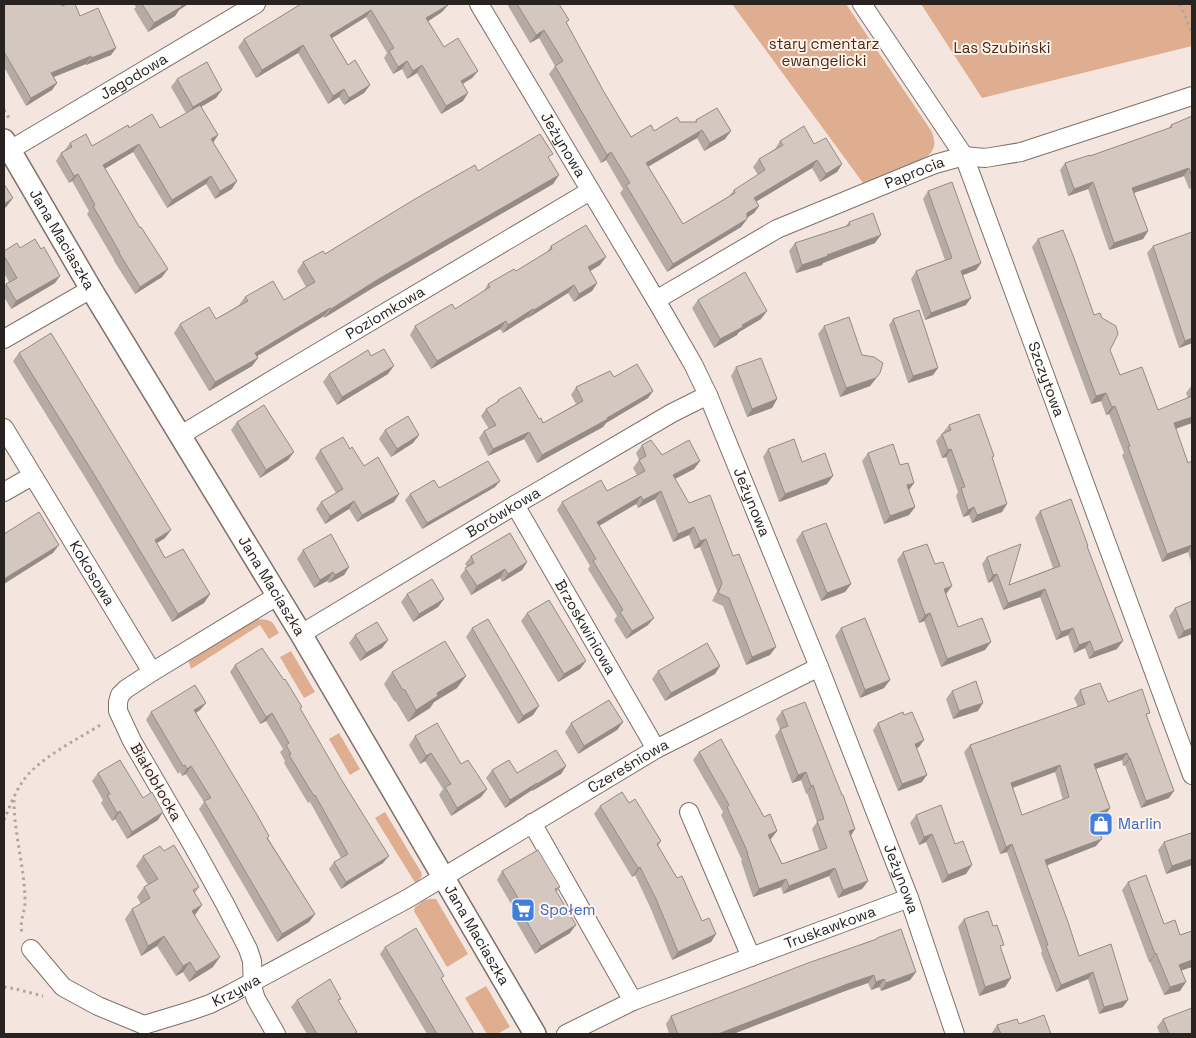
<svg xmlns="http://www.w3.org/2000/svg" width="1196" height="1038" font-family="'Space Grotesk',sans-serif">
	<style>
		.green { fill: #dfae91 }
		.lines { fill: none; stroke-linecap: round; stroke-linejoin: round }
		.minor-casing { stroke: #7d716a; stroke-width: 20 }
		.tertiary-casing { stroke: #7d716a; stroke-width: 24 }
		.path { stroke: #b0a59f; stroke-width: 3; stroke-dasharray: 2.5 4; stroke-linecap: butt }
		.minor { stroke: #fff; stroke-width: 18 }
		.tertiary { stroke: #fff; stroke-width: 21 }
		.wall { fill: #b6aba4; fill-rule: evenodd }
		.shaded-wall { fill: #948b86 }
		.building { fill: #d4c7bf; stroke: #948b86; fill-rule: evenodd }
		.labels { text-anchor: middle; stroke-width: 4; stroke-linejoin: round; paint-order: stroke }
		.park-label { font-size: 15px; fill: #4c270e; stroke: #fff3ed }
		.street-label { font-size: 15px; fill: #282320; stroke: #fff3ed }
		.shop-label { font-size: 15px; fill: #366cbe; stroke: #fff3ed; text-anchor: start }
	</style>
	<rect width="100%" height="100%" fill="#f4e6de"/>
	<g class="green">
		<path d="M 732,4 L 846,4 L 932,132 C 934,139 936,145 932,151 C 925,164 877,178 863,183 Z"/>
		<path d="M 921,4 L 1192,4 L 1192,46 L 982,98 Z"/>
		<path d="M 256,619 C 272,620 272,620 279,633 L 269,639 L 260,625 L 191,669 L 188,659 Z"/>
		<path d="M 291,651 L 315,692 L 304,698 L 280,657 Z"/>
		<path d="M 339,733 L 360,769 L 350,775 L 329,739 Z"/>
		<path d="M 385,812 L 421,872 L 422,876 L 416,884 L 375,818 Z"/>
		<path d="M 430,899 L 436,899 L 468,954 L 447,967 L 414,911 L 415,907 L 425,900 Z"/>
		<path d="M 486,986 L 510,1027 L 497,1034 L 487,1034 L 465,998 Z"/>
	</g>
	<g class="lines">
		<g class="minor-casing">
			<g id="minor">
				<path id="s1" d="M 479,4 L 656,300 L 693,364 L 708,395 L 819,667 L 909,898 L 955,1034"/>
				<path id="s2" d="M 862,4 L 964,156 L 1192,775"/>
				<path id="s3" d="M 10,150 L 256,4"/>
				<path id="s4" d="M 656,300 L 777,229 L 935,164 L 964,156 L 985,158 L 1021,152 L 1192,96"/>
				<path d="M 4,339 L 91,289"/>
				<path id="s5" d="M 4,428 L 152,672"/>
				<path id="s6" d="M 181,435 L 282,374 L 590,191"/>
				<path d="M 4,492 L 32,476"/>
				<path id="s7" d="M 515,505 L 656,749"/>
				<path id="s8" d="M 301,634 L 515,505 L 672,413 L 708,395"/>
				<path d="M 689,812 L 751,957"/>
				<path d="M 532,823 L 633,1001"/>
				<path id="s9" d="M 31,949 L 63,987 L 98,1006 L 144,1025 L 190,1011 L 210,1004 L 232,993 L 407,899 L 656,749 L 819,667"/>
				<path d="M 276,1034 L 256,999 L 253,990 L 252,961 L 248,949 L 225,904 L 193,846 L 132,741 L 118,711 L 118,702 L 120,695 L 126,689 L 152,672 L 277,596"/>
				<path id="s10" d="M 566,1034 L 633,1001 L 909,898"/>
			</g>
		</g>
		<g class="tertiary-casing">
			<g id="tertiary">
				<path id="s11" d="M 4,140 L 91,289 L 301,634 L 535,1034"/>
			</g>
		</g>
		<g class="path">
			<path d="M 1180,4 L 1192,33"/>
			<path d="M 4,110 L 9,118"/>
			<path d="M 14,800 C 14,833 24,865 25,898 C 26,910 19,921 22,933"/>
			<path d="M 4,820 C 9,808 14,795 21,784 C 35,760 78,739 102,724"/>
			<path d="M 4,987 L 16,989 L 43,996"/>
		</g>
		<use href="#minor" class="minor"/>
		<use href="#tertiary" class="tertiary"/>
	</g>
	<g class="wall">
		<path d="M 4,4 L 62,6 L 80,16 L 116,48 L 111,55 L 86,65 L 86,64 L 54,77 L 57,83 L 52,90 L 26,106 L 4,67 Z"/>
		<path d="M 134,4 L 188,4 L 179,10 L 175,16 L 148,32 L 134,9 L 136,7 Z"/>
		<path d="M 301,4 L 448,5 L 442,12 L 428,21 L 444,47 L 478,71 L 472,78 L 463,84 L 463,101 L 441,114 L 417,73 L 407,79 L 402,69 L 393,74 L 384,58 L 387,53 L 366,17 L 332,38 L 348,65 L 370,85 L 364,93 L 344,105 L 339,97 L 328,104 L 298,53 L 256,78 L 238,47 L 244,39 Z"/>
		<path d="M 507,4 L 559,4 L 569,20 L 566,23 L 604,92 L 631,137 L 654,131 L 680,122 L 695,122 L 696,120 L 725,139 L 704,151 L 697,138 L 648,166 L 683,224 L 729,196 L 734,190 L 758,175 L 753,167 L 759,159 L 775,149 L 780,141 L 814,144 L 842,164 L 837,172 L 820,182 L 812,168 L 756,201 L 759,206 L 754,213 L 747,218 L 747,219 L 741,227 L 667,272 L 620,193 L 623,189 L 606,160 L 601,163 L 549,74 L 555,66 L 539,38 L 530,43 Z"/>
		<path d="M 177,79 L 216,98 L 201,107 L 218,135 L 213,142 L 232,189 L 215,199 L 206,184 L 167,208 L 133,152 L 105,168 L 162,277 L 135,294 L 114,261 L 114,260 L 87,214 L 89,211 L 72,181 L 69,183 L 56,161 L 61,153 L 64,151 L 70,143 L 92,146 L 129,128 L 160,128 L 186,113 L 171,87 Z"/>
		<path d="M 1192,116 L 1192,188 L 1189,189 L 1184,176 L 1134,193 L 1148,231 L 1143,239 L 1109,250 L 1088,189 L 1068,196 L 1060,170 L 1065,163 L 1090,156 L 1168,129 L 1171,125 Z"/>
		<path d="M 549,159 L 559,175 L 553,184 L 371,289 L 324,318 L 324,316 L 257,356 L 258,358 L 252,366 L 209,391 L 174,333 L 180,324 L 216,319 L 239,305 L 245,297 L 284,300 L 306,287 L 297,271 L 303,262 L 325,254 L 478,171 Z"/>
		<path d="M 928,191 L 981,263 L 976,270 L 963,275 L 966,305 L 925,320 L 911,279 L 916,271 L 945,260 L 923,199 Z"/>
		<path d="M 849,222 L 875,243 L 823,263 L 822,265 L 796,273 L 789,251 L 795,243 L 846,226 Z"/>
		<path d="M 1038,239 L 1094,315 L 1120,375 L 1158,410 L 1188,398 L 1186,393 L 1192,385 L 1192,423 L 1176,429 L 1188,463 L 1192,461 L 1192,565 L 1188,552 L 1162,562 L 1122,455 L 1124,453 L 1109,414 L 1106,415 L 1101,401 L 1091,404 L 1032,247 Z"/>
		<path d="M 551,246 L 600,265 L 590,271 L 597,283 L 592,291 L 574,302 L 568,293 L 528,318 L 528,317 L 503,333 L 500,329 L 431,369 L 410,335 L 415,326 L 455,309 L 483,292 L 488,284 L 516,271 L 547,252 Z"/>
		<path d="M 1153,246 L 1192,343 L 1179,348 L 1147,253 Z"/>
		<path d="M 20,248 L 41,249 L 55,283 L 11,309 L 4,297 L 4,287 L 6,284 L 9,282 L 4,273 L 4,251 Z"/>
		<path d="M 698,300 L 761,319 L 739,332 L 737,335 L 714,348 L 692,308 Z"/>
		<path d="M 893,319 L 938,368 L 933,375 L 908,383 L 889,325 Z"/>
		<path d="M 824,326 L 862,355 L 880,373 L 870,386 L 840,397 L 818,334 Z"/>
		<path d="M 19,353 L 165,538 L 157,543 L 165,558 L 210,594 L 204,603 L 172,622 L 86,479 L 13,361 Z"/>
		<path d="M 371,356 L 388,374 L 337,405 L 323,382 L 329,374 Z"/>
		<path d="M 736,367 L 777,399 L 772,408 L 747,417 L 731,376 Z"/>
		<path d="M 614,377 L 653,391 L 648,398 L 606,423 L 603,427 L 537,463 L 524,439 L 488,456 L 479,438 L 484,431 L 489,429 L 481,416 L 486,409 L 495,404 L 498,400 L 539,419 L 543,423 L 576,404 L 571,395 L 576,387 Z"/>
		<path d="M 237,422 L 288,460 L 260,478 L 231,430 Z"/>
		<path d="M 949,425 L 992,458 L 1002,512 L 972,523 L 969,515 L 963,517 L 956,496 L 958,492 L 946,457 L 942,458 L 936,441 Z"/>
		<path d="M 385,430 L 419,435 L 413,443 L 391,457 L 379,439 Z"/>
		<path d="M 642,445 L 662,455 L 700,461 L 694,469 L 675,479 L 770,655 L 746,665 L 723,606 L 712,601 L 717,591 L 700,547 L 694,549 L 689,535 L 673,542 L 655,499 L 638,508 L 636,504 L 599,526 L 648,625 L 626,639 L 614,620 L 617,616 L 588,569 L 590,566 L 557,510 L 562,502 L 607,491 L 637,475 L 633,468 L 639,460 L 636,453 Z"/>
		<path d="M 350,449 L 364,466 L 399,494 L 394,502 L 357,522 L 349,509 L 325,524 L 316,509 L 321,502 L 336,493 L 315,458 L 320,450 Z"/>
		<path d="M 768,449 L 802,462 L 827,484 L 779,502 L 763,457 Z"/>
		<path d="M 868,453 L 900,465 L 914,483 L 909,490 L 915,507 L 909,515 L 884,524 L 862,461 Z"/>
		<path d="M 495,487 L 422,529 L 405,500 L 410,494 Z"/>
		<path d="M 1040,511 L 1087,547 L 1117,649 L 1089,659 L 1085,648 L 1074,653 L 1068,635 L 1056,640 L 1040,597 L 1003,610 L 992,581 L 988,583 L 982,564 L 987,557 L 1009,585 L 1053,568 L 1035,518 Z"/>
		<path d="M 802,532 L 851,584 L 845,592 L 821,601 L 796,540 Z"/>
		<path d="M 303,550 L 349,567 L 344,575 L 329,583 L 327,581 L 314,588 L 297,559 Z"/>
		<path d="M 903,552 L 946,594 L 958,627 L 985,650 L 941,667 L 924,621 L 919,623 L 897,560 Z"/>
		<path d="M 471,556 L 527,562 L 522,570 L 502,582 L 500,578 L 471,595 L 460,576 L 467,567 L 465,564 Z"/>
		<path d="M 407,594 L 444,599 L 438,607 L 413,622 L 401,602 Z"/>
		<path d="M 1175,608 L 1192,634 L 1178,639 L 1169,616 Z"/>
		<path d="M 527,613 L 586,661 L 580,669 L 558,682 L 521,621 Z"/>
		<path d="M 472,628 L 539,706 L 533,715 L 518,724 L 466,637 Z"/>
		<path d="M 841,628 L 890,680 L 884,688 L 860,698 L 835,636 Z"/>
		<path d="M 355,635 L 388,640 L 382,648 L 360,661 L 349,643 Z"/>
		<path d="M 235,665 L 302,707 L 300,708 L 383,863 L 341,889 L 329,869 L 334,862 L 341,858 L 310,802 L 308,803 L 284,763 L 285,761 L 280,752 L 283,749 L 266,721 L 260,724 L 230,672 Z"/>
		<path d="M 720,666 L 715,674 L 665,701 L 652,679 L 658,671 Z"/>
		<path d="M 392,672 L 457,688 L 434,702 L 430,708 L 408,722 L 396,702 L 394,701 L 384,684 Z"/>
		<path d="M 1080,690 L 1147,718 L 1169,798 L 1141,808 L 1125,765 L 1123,766 L 1122,760 L 1096,769 L 1110,808 L 1105,816 L 1095,820 L 1096,846 L 1047,865 L 1079,956 L 1111,944 L 1123,1007 L 1099,1014 L 1088,979 L 1056,992 L 1041,953 L 1042,951 L 1007,852 L 1000,854 L 964,752 L 970,745 L 1078,707 L 1074,698 ZM 1055,772 L 1063,800 L 1022,815 L 1013,788 Z"/>
		<path d="M 952,691 L 978,711 L 953,719 L 946,699 Z"/>
		<path d="M 206,703 L 200,710 L 196,713 L 269,836 L 268,838 L 315,914 L 309,922 L 277,942 L 199,809 L 204,802 L 186,774 L 182,776 L 180,772 L 178,774 L 146,720 L 151,712 Z"/>
		<path d="M 782,711 L 855,829 L 851,835 L 868,881 L 862,889 L 838,898 L 829,876 L 783,894 L 781,887 L 753,897 L 741,861 L 742,860 L 721,815 L 723,812 L 693,760 L 699,752 L 764,817 L 777,831 L 770,839 L 782,864 L 819,850 L 812,829 L 817,822 L 807,793 L 806,794 L 801,780 L 792,783 L 775,736 L 780,729 L 776,719 Z"/>
		<path d="M 623,722 L 617,730 L 578,754 L 565,732 L 571,723 Z"/>
		<path d="M 878,723 L 919,747 L 916,748 L 922,782 L 898,791 L 873,730 Z"/>
		<path d="M 415,736 L 461,764 L 487,789 L 481,797 L 451,816 L 439,795 L 443,789 L 425,761 L 420,764 L 409,745 Z"/>
		<path d="M 566,766 L 561,774 L 532,791 L 532,790 L 505,808 L 486,778 L 492,770 L 517,773 Z"/>
		<path d="M 98,773 L 143,798 L 158,820 L 127,839 L 115,819 L 112,821 L 101,803 L 103,800 L 92,781 Z"/>
		<path d="M 629,803 L 661,841 L 658,846 L 702,921 L 716,934 L 711,942 L 672,960 L 650,907 L 635,875 L 632,877 L 594,814 L 600,806 Z"/>
		<path d="M 916,815 L 966,874 L 942,883 L 926,842 L 919,845 L 910,823 Z"/>
		<path d="M 1192,837 L 1192,865 L 1166,874 L 1158,850 L 1164,842 Z"/>
		<path d="M 164,851 L 199,887 L 195,893 L 195,915 L 213,967 L 189,982 L 183,972 L 176,976 L 157,946 L 141,956 L 125,919 L 132,909 L 141,904 L 137,897 L 144,887 L 148,885 L 136,866 L 143,856 Z"/>
		<path d="M 502,871 L 560,887 L 556,892 L 570,933 L 535,954 L 514,918 L 517,914 L 497,880 Z"/>
		<path d="M 1128,882 L 1164,924 L 1180,935 L 1192,931 L 1192,967 L 1181,970 L 1180,991 L 1164,995 L 1150,962 L 1149,962 L 1122,890 Z"/>
		<path d="M 964,919 L 1001,949 L 1011,978 L 1005,987 L 979,996 L 958,927 Z"/>
		<path d="M 877,938 L 916,972 L 910,980 L 881,991 L 879,987 L 871,990 L 868,983 L 845,991 L 733,1034 L 669,1034 L 666,1024 L 671,1016 L 876,939 Z"/>
		<path d="M 385,947 L 442,979 L 474,1034 L 427,1034 L 380,954 Z"/>
		<path d="M 297,1000 L 339,1002 L 356,1034 L 307,1034 L 291,1007 Z"/>
		<path d="M 1163,1019 L 1192,1034 L 1160,1034 L 1157,1027 Z"/>
		<path d="M 1019,1024 L 1051,1034 L 991,1034 L 997,1025 Z"/>
	</g>
	<g class="shaded-wall">
		<path d="M 182,4 L 188,4 L 179,10 L 175,16 L 148,32 L 154,23 Z"/>
		<path d="M 448,5 L 442,12 L 421,26 L 426,18 Z"/>
		<path d="M 371,10 L 366,17 L 324,43 L 330,35 Z"/>
		<path d="M 544,30 L 539,38 L 530,43 L 536,35 Z"/>
		<path d="M 303,45 L 298,53 L 256,78 L 262,70 Z"/>
		<path d="M 116,48 L 111,55 L 86,65 L 91,58 Z"/>
		<path d="M 91,56 L 86,64 L 46,80 L 51,73 Z"/>
		<path d="M 407,61 L 402,69 L 393,74 L 398,67 Z"/>
		<path d="M 422,65 L 417,73 L 407,79 L 413,71 Z"/>
		<path d="M 478,71 L 472,78 L 455,88 L 461,81 Z"/>
		<path d="M 57,83 L 52,90 L 26,106 L 31,98 Z"/>
		<path d="M 370,85 L 364,93 L 344,105 L 349,98 Z"/>
		<path d="M 344,89 L 339,97 L 328,104 L 333,96 Z"/>
		<path d="M 222,90 L 216,98 L 187,115 L 193,107 Z"/>
		<path d="M 468,93 L 463,101 L 441,114 L 446,106 Z"/>
		<path d="M 702,130 L 697,138 L 641,171 L 646,163 Z"/>
		<path d="M 731,131 L 725,139 L 704,151 L 710,143 Z"/>
		<path d="M 218,135 L 213,143 L 211,139 Z"/>
		<path d="M 139,144 L 133,152 L 98,173 L 103,165 Z"/>
		<path d="M 611,152 L 606,160 L 601,163 L 607,155 Z"/>
		<path d="M 817,160 L 812,168 L 749,206 L 754,198 Z"/>
		<path d="M 842,164 L 837,172 L 820,182 L 826,174 Z"/>
		<path d="M 1189,168 L 1184,176 L 1127,195 L 1132,188 Z"/>
		<path d="M 78,174 L 72,181 L 69,183 L 74,176 Z"/>
		<path d="M 559,175 L 553,184 L 371,289 L 324,318 L 331,309 L 377,280 Z"/>
		<path d="M 211,176 L 206,184 L 167,208 L 172,200 Z"/>
		<path d="M 237,181 L 232,189 L 215,199 L 220,191 Z"/>
		<path d="M 1093,182 L 1088,189 L 1068,196 L 1074,189 Z"/>
		<path d="M 13,198 L 7,206 L 4,209 L 4,204 Z"/>
		<path d="M 759,206 L 754,213 L 741,221 L 747,213 Z"/>
		<path d="M 747,219 L 741,227 L 667,272 L 673,264 Z"/>
		<path d="M 1148,231 L 1143,239 L 1109,250 L 1114,243 Z"/>
		<path d="M 881,235 L 875,243 L 823,263 L 822,265 L 796,273 L 802,265 Z"/>
		<path d="M 606,257 L 600,265 L 582,276 L 588,267 Z"/>
		<path d="M 981,263 L 976,270 L 956,278 L 961,271 Z"/>
		<path d="M 168,269 L 162,277 L 135,294 L 140,287 Z"/>
		<path d="M 60,276 L 55,283 L 11,309 L 16,301 Z"/>
		<path d="M 597,283 L 592,291 L 574,302 L 579,294 Z"/>
		<path d="M 574,285 L 568,293 L 528,318 L 534,310 Z"/>
		<path d="M 971,298 L 966,305 L 925,320 L 931,313 Z"/>
		<path d="M 330,308 L 324,316 L 249,361 L 255,353 Z"/>
		<path d="M 533,309 L 528,317 L 503,333 L 508,325 Z"/>
		<path d="M 767,311 L 761,319 L 739,332 L 737,335 L 714,348 L 720,339 Z"/>
		<path d="M 506,321 L 500,329 L 431,369 L 437,361 Z"/>
		<path d="M 1192,338 L 1192,343 L 1179,348 L 1185,341 Z"/>
		<path d="M 258,358 L 252,366 L 209,391 L 215,382 Z"/>
		<path d="M 394,366 L 388,374 L 337,405 L 342,397 Z"/>
		<path d="M 938,368 L 933,375 L 908,383 L 913,376 Z"/>
		<path d="M 878,376 L 870,386 L 840,397 L 846,388 Z"/>
		<path d="M 653,391 L 648,398 L 606,423 L 603,427 L 537,463 L 542,455 Z"/>
		<path d="M 1106,393 L 1101,401 L 1091,404 L 1096,396 Z"/>
		<path d="M 777,399 L 772,408 L 747,417 L 752,409 Z"/>
		<path d="M 1115,406 L 1109,414 L 1106,415 L 1112,407 Z"/>
		<path d="M 1192,417 L 1192,423 L 1168,431 L 1174,423 Z"/>
		<path d="M 529,432 L 524,439 L 488,456 L 493,449 Z"/>
		<path d="M 419,435 L 413,443 L 391,457 L 397,449 Z"/>
		<path d="M 951,449 L 946,457 L 942,458 L 948,450 Z"/>
		<path d="M 294,452 L 288,460 L 260,478 L 266,470 Z"/>
		<path d="M 700,461 L 694,469 L 667,483 L 673,475 Z"/>
		<path d="M 833,476 L 827,484 L 779,502 L 785,494 Z"/>
		<path d="M 500,481 L 495,487 L 422,529 L 427,523 Z"/>
		<path d="M 914,483 L 908,491 L 907,485 Z"/>
		<path d="M 661,491 L 655,499 L 638,508 L 643,500 Z"/>
		<path d="M 399,494 L 394,502 L 357,522 L 362,515 Z"/>
		<path d="M 641,496 L 636,504 L 592,530 L 597,522 Z"/>
		<path d="M 354,501 L 349,509 L 325,524 L 330,516 Z"/>
		<path d="M 1007,504 L 1002,512 L 972,523 L 977,515 Z"/>
		<path d="M 915,507 L 909,515 L 884,524 L 890,516 Z"/>
		<path d="M 974,507 L 969,515 L 963,517 L 968,510 Z"/>
		<path d="M 694,527 L 689,535 L 673,542 L 678,534 Z"/>
		<path d="M 171,530 L 165,538 L 149,548 L 155,540 Z"/>
		<path d="M 706,539 L 700,547 L 694,549 L 700,541 Z"/>
		<path d="M 59,545 L 53,553 L 4,584 L 4,579 Z"/>
		<path d="M 1192,545 L 1188,552 L 1162,562 L 1167,554 Z"/>
		<path d="M 527,562 L 522,570 L 502,582 L 508,574 Z"/>
		<path d="M 349,567 L 344,575 L 329,583 L 335,575 Z"/>
		<path d="M 505,569 L 500,578 L 471,595 L 477,586 Z"/>
		<path d="M 333,572 L 327,581 L 314,588 L 320,580 Z"/>
		<path d="M 997,574 L 992,581 L 988,583 L 993,575 Z"/>
		<path d="M 851,584 L 845,592 L 821,601 L 827,593 Z"/>
		<path d="M 952,586 L 946,594 L 944,589 Z"/>
		<path d="M 1045,589 L 1040,597 L 1003,610 L 1008,603 Z"/>
		<path d="M 210,594 L 204,603 L 172,622 L 178,614 Z"/>
		<path d="M 444,599 L 438,607 L 413,622 L 419,614 Z"/>
		<path d="M 930,613 L 924,621 L 919,623 L 925,615 Z"/>
		<path d="M 654,618 L 648,625 L 626,639 L 632,631 Z"/>
		<path d="M 1073,628 L 1068,635 L 1056,640 L 1061,632 Z"/>
		<path d="M 1192,628 L 1192,634 L 1178,639 L 1184,631 Z"/>
		<path d="M 388,640 L 382,648 L 360,661 L 366,653 Z"/>
		<path d="M 1090,641 L 1085,648 L 1074,653 L 1079,645 Z"/>
		<path d="M 1123,641 L 1117,649 L 1089,659 L 1094,652 Z"/>
		<path d="M 991,642 L 985,650 L 941,667 L 947,659 Z"/>
		<path d="M 776,647 L 770,655 L 746,665 L 752,657 Z"/>
		<path d="M 586,661 L 580,669 L 558,682 L 564,674 Z"/>
		<path d="M 720,666 L 715,674 L 665,701 L 671,693 Z"/>
		<path d="M 466,676 L 457,688 L 434,702 L 430,708 L 408,722 L 416,710 L 437,693 Z"/>
		<path d="M 890,680 L 884,688 L 860,698 L 865,690 Z"/>
		<path d="M 206,703 L 200,710 L 188,718 L 194,710 Z"/>
		<path d="M 983,703 L 978,711 L 953,719 L 959,711 Z"/>
		<path d="M 539,706 L 533,715 L 518,724 L 523,716 Z"/>
		<path d="M 272,713 L 266,721 L 260,724 L 266,717 Z"/>
		<path d="M 623,722 L 617,730 L 578,754 L 584,746 Z"/>
		<path d="M 924,740 L 919,747 L 910,751 L 915,744 Z"/>
		<path d="M 431,753 L 425,761 L 420,764 L 426,756 Z"/>
		<path d="M 1127,753 L 1122,760 L 1089,771 L 1094,764 Z"/>
		<path d="M 1129,758 L 1130,758 L 1125,765 L 1123,766 Z"/>
		<path d="M 1060,765 L 1055,772 L 1006,790 L 1011,783 Z"/>
		<path d="M 191,766 L 186,774 L 182,776 L 187,769 Z"/>
		<path d="M 566,766 L 561,774 L 532,791 L 537,784 Z"/>
		<path d="M 806,772 L 801,780 L 792,783 L 798,775 Z"/>
		<path d="M 927,775 L 922,782 L 898,791 L 902,784 Z"/>
		<path d="M 537,783 L 532,790 L 505,808 L 510,800 Z"/>
		<path d="M 813,785 L 807,793 L 806,794 L 811,786 Z"/>
		<path d="M 487,789 L 481,797 L 451,816 L 457,808 Z"/>
		<path d="M 1174,791 L 1169,798 L 1141,808 L 1146,801 Z"/>
		<path d="M 1110,808 L 1105,816 L 1088,822 L 1093,815 Z"/>
		<path d="M 120,811 L 115,819 L 112,821 L 117,813 Z"/>
		<path d="M 163,812 L 158,820 L 127,839 L 132,832 Z"/>
		<path d="M 855,829 L 850,837 L 849,831 Z"/>
		<path d="M 777,831 L 771,839 L 763,843 L 768,835 Z"/>
		<path d="M 932,834 L 926,842 L 919,845 L 924,837 Z"/>
		<path d="M 1102,839 L 1096,846 L 1040,868 L 1045,860 Z"/>
		<path d="M 1012,844 L 1007,852 L 1000,854 L 1006,847 Z"/>
		<path d="M 389,856 L 383,863 L 341,889 L 346,882 Z"/>
		<path d="M 1192,859 L 1192,865 L 1166,874 L 1172,866 Z"/>
		<path d="M 972,865 L 966,874 L 942,883 L 948,875 Z"/>
		<path d="M 640,867 L 635,875 L 632,877 L 638,868 Z"/>
		<path d="M 835,868 L 829,876 L 783,894 L 789,886 Z"/>
		<path d="M 786,879 L 781,887 L 753,897 L 759,889 Z"/>
		<path d="M 868,881 L 862,889 L 838,898 L 843,890 Z"/>
		<path d="M 202,905 L 195,915 L 192,911 Z"/>
		<path d="M 315,914 L 309,922 L 277,942 L 282,934 Z"/>
		<path d="M 576,925 L 570,933 L 535,954 L 541,946 Z"/>
		<path d="M 716,934 L 711,942 L 672,960 L 678,952 Z"/>
		<path d="M 164,936 L 157,946 L 141,956 L 148,946 Z"/>
		<path d="M 1156,953 L 1150,962 L 1149,962 L 1155,954 Z"/>
		<path d="M 220,957 L 213,967 L 189,982 L 196,972 Z"/>
		<path d="M 1192,960 L 1192,967 L 1174,973 L 1179,965 Z"/>
		<path d="M 190,962 L 183,972 L 176,976 L 183,966 Z"/>
		<path d="M 916,972 L 910,980 L 881,991 L 886,983 Z"/>
		<path d="M 1093,972 L 1088,979 L 1056,992 L 1061,985 Z"/>
		<path d="M 874,975 L 868,983 L 845,991 L 733,1034 L 718,1034 L 850,983 Z"/>
		<path d="M 1011,978 L 1005,987 L 979,996 L 985,987 Z"/>
		<path d="M 884,979 L 879,987 L 871,990 L 876,982 Z"/>
		<path d="M 1186,982 L 1180,991 L 1164,995 L 1170,987 Z"/>
		<path d="M 1128,1000 L 1123,1007 L 1099,1014 L 1104,1007 Z"/>
	</g>
	<g class="building">
		<path d="M 4,4 L 61,4 L 62,6 L 67,4 L 75,4 L 80,16 L 98,8 L 116,48 L 91,58 L 91,56 L 51,73 L 57,83 L 31,98 L 4,52 Z"/>
		<path d="M 142,4 L 183,4 L 181,7 L 154,23 Z"/>
		<path d="M 301,4 L 447,4 L 448,5 L 426,18 L 444,47 L 458,38 L 478,71 L 461,81 L 468,93 L 446,106 L 422,65 L 413,71 L 407,61 L 398,67 L 389,51 L 394,48 L 371,10 L 330,35 L 348,65 L 355,60 L 370,85 L 349,98 L 344,89 L 333,96 L 303,45 L 262,70 L 244,39 Z"/>
		<path d="M 517,4 L 559,4 L 569,20 L 566,22 L 604,92 L 631,137 L 651,125 L 654,131 L 677,117 L 680,122 L 697,122 L 696,120 L 717,108 L 731,131 L 710,143 L 702,130 L 646,163 L 683,224 L 735,193 L 734,190 L 765,170 L 759,159 L 783,145 L 780,141 L 804,126 L 814,144 L 826,138 L 842,164 L 826,174 L 817,160 L 754,198 L 759,206 L 747,213 L 747,219 L 673,264 L 626,185 L 630,183 L 611,152 L 607,155 L 555,66 L 563,61 L 544,30 L 536,35 Z"/>
		<path d="M 207,62 L 222,90 L 193,107 L 177,79 Z"/>
		<path d="M 200,105 L 218,135 L 211,139 L 237,181 L 220,191 L 211,176 L 172,200 L 139,144 L 103,165 L 140,228 L 141,227 L 168,269 L 140,287 L 119,253 L 120,253 L 93,206 L 95,205 L 78,174 L 74,176 L 61,153 L 72,147 L 70,143 L 86,134 L 92,146 L 128,125 L 129,128 L 152,114 L 160,128 Z"/>
		<path d="M 1192,116 L 1192,177 L 1189,168 L 1132,188 L 1148,231 L 1114,243 L 1093,182 L 1074,189 L 1065,163 L 1090,155 L 1090,156 L 1172,127 L 1171,125 Z"/>
		<path d="M 540,134 L 553,154 L 548,157 L 559,175 L 377,280 L 331,309 L 330,308 L 255,353 L 258,358 L 215,382 L 180,324 L 209,307 L 216,319 L 248,301 L 245,297 L 273,281 L 284,300 L 315,282 L 303,262 L 323,251 L 325,254 L 415,199 L 475,165 L 478,171 Z"/>
		<path d="M 952,182 L 981,263 L 961,271 L 971,298 L 931,313 L 916,271 L 952,258 L 928,191 Z"/>
		<path d="M 4,184 L 13,198 L 4,204 Z"/>
		<path d="M 873,213 L 881,235 L 827,255 L 828,256 L 802,265 L 795,243 L 850,225 L 849,222 Z"/>
		<path d="M 586,225 L 606,257 L 588,267 L 597,283 L 579,294 L 574,285 L 534,310 L 533,309 L 508,325 L 506,321 L 437,361 L 415,326 L 452,304 L 455,309 L 490,287 L 488,284 L 514,269 L 516,271 L 552,249 L 551,246 Z"/>
		<path d="M 1063,230 L 1074,258 L 1094,315 L 1100,313 L 1102,318 L 1116,326 L 1118,334 L 1110,350 L 1120,375 L 1142,367 L 1158,410 L 1192,396 L 1192,417 L 1174,423 L 1188,463 L 1192,461 L 1192,545 L 1167,554 L 1128,447 L 1130,446 L 1115,406 L 1112,407 L 1106,393 L 1096,396 L 1038,239 Z"/>
		<path d="M 1192,232 L 1192,338 L 1185,341 L 1153,246 Z"/>
		<path d="M 35,239 L 41,249 L 44,247 L 60,276 L 16,301 L 6,284 L 17,278 L 4,256 L 4,251 L 17,243 L 20,248 Z"/>
		<path d="M 745,272 L 767,311 L 742,325 L 743,327 L 720,339 L 698,300 Z"/>
		<path d="M 919,310 L 938,368 L 913,376 L 893,319 Z"/>
		<path d="M 849,317 L 862,355 L 874,357 L 883,363 L 880,373 L 876,378 L 846,388 L 824,326 Z"/>
		<path d="M 51,333 L 171,530 L 155,540 L 165,558 L 183,549 L 210,594 L 178,614 L 92,471 L 19,353 Z"/>
		<path d="M 384,349 L 394,366 L 342,397 L 329,374 L 368,350 L 371,356 Z"/>
		<path d="M 761,358 L 777,399 L 752,409 L 736,367 Z"/>
		<path d="M 637,364 L 653,391 L 607,418 L 608,419 L 542,455 L 529,432 L 493,449 L 484,431 L 496,425 L 486,409 L 499,401 L 498,400 L 520,387 L 539,419 L 541,418 L 543,423 L 583,401 L 576,387 L 610,371 L 614,377 Z"/>
		<path d="M 264,405 L 294,452 L 266,470 L 237,422 Z"/>
		<path d="M 979,414 L 994,456 L 992,457 L 1007,504 L 977,515 L 974,507 L 968,510 L 961,488 L 965,487 L 951,449 L 948,450 L 942,434 L 951,430 L 949,425 Z"/>
		<path d="M 408,416 L 419,435 L 397,449 L 385,430 Z"/>
		<path d="M 343,437 L 350,449 L 352,447 L 364,466 L 378,457 L 399,494 L 362,515 L 354,501 L 330,516 L 321,502 L 343,489 L 320,450 Z"/>
		<path d="M 794,439 L 802,462 L 825,453 L 833,476 L 785,494 L 768,449 Z"/>
		<path d="M 651,440 L 662,455 L 689,440 L 700,461 L 673,475 L 689,503 L 710,495 L 733,556 L 739,554 L 776,647 L 752,657 L 729,598 L 718,593 L 722,583 L 706,539 L 700,541 L 694,527 L 678,534 L 661,491 L 643,500 L 641,496 L 597,522 L 654,618 L 632,631 L 620,612 L 623,610 L 593,561 L 596,559 L 562,502 L 601,480 L 607,491 L 645,471 L 639,460 L 646,456 L 642,445 Z"/>
		<path d="M 893,444 L 900,465 L 908,463 L 914,483 L 907,485 L 915,507 L 890,516 L 868,453 Z"/>
		<path d="M 488,461 L 500,481 L 427,523 L 410,494 L 434,480 L 439,488 Z"/>
		<path d="M 1071,499 L 1088,546 L 1087,546 L 1123,641 L 1094,652 L 1090,641 L 1079,645 L 1073,628 L 1061,632 L 1045,589 L 1008,603 L 997,574 L 993,575 L 987,557 L 1021,544 L 1009,585 L 1060,566 L 1040,511 Z"/>
		<path d="M 39,512 L 59,545 L 4,579 L 4,534 Z"/>
		<path d="M 826,523 L 851,584 L 827,593 L 802,532 Z"/>
		<path d="M 510,533 L 527,562 L 508,574 L 505,569 L 477,586 L 465,568 L 474,563 L 471,556 Z"/>
		<path d="M 331,534 L 349,567 L 335,575 L 333,572 L 320,580 L 303,550 Z"/>
		<path d="M 927,544 L 935,564 L 943,562 L 952,586 L 944,589 L 958,627 L 982,618 L 991,642 L 947,659 L 930,613 L 925,615 L 903,552 Z"/>
		<path d="M 432,579 L 444,599 L 419,614 L 407,594 Z"/>
		<path d="M 549,600 L 586,661 L 564,674 L 527,613 Z"/>
		<path d="M 1192,601 L 1192,628 L 1184,631 L 1175,608 Z"/>
		<path d="M 865,618 L 890,680 L 865,690 L 841,628 Z"/>
		<path d="M 488,619 L 539,706 L 523,716 L 472,628 Z"/>
		<path d="M 377,622 L 388,640 L 366,653 L 355,635 Z"/>
		<path d="M 445,641 L 466,676 L 437,693 L 438,696 L 416,710 L 405,690 L 402,689 L 392,672 Z"/>
		<path d="M 707,643 L 720,666 L 671,693 L 658,671 Z"/>
		<path d="M 262,648 L 284,680 L 285,679 L 302,707 L 300,708 L 341,779 L 389,856 L 346,882 L 334,862 L 348,854 L 315,795 L 314,796 L 289,755 L 291,754 L 286,745 L 289,743 L 272,713 L 266,717 L 235,665 Z"/>
		<path d="M 976,681 L 983,703 L 959,711 L 952,691 Z"/>
		<path d="M 1100,683 L 1108,702 L 1142,689 L 1150,713 L 1146,714 L 1174,791 L 1146,801 L 1130,758 L 1129,758 L 1127,753 L 1094,764 L 1110,808 L 1093,815 L 1102,839 L 1045,860 L 1068,922 L 1079,956 L 1111,944 L 1128,1000 L 1104,1007 L 1093,972 L 1061,985 L 1046,946 L 1048,945 L 1012,844 L 1006,847 L 970,745 L 1085,704 L 1080,690 ZM 1060,765 L 1069,797 L 1022,815 L 1011,783 Z"/>
		<path d="M 195,685 L 206,703 L 194,710 L 256,813 L 269,836 L 267,838 L 315,914 L 282,934 L 204,801 L 211,798 L 191,766 L 187,769 L 185,765 L 183,766 L 151,712 Z"/>
		<path d="M 609,700 L 623,722 L 584,746 L 571,723 Z"/>
		<path d="M 805,702 L 842,795 L 843,795 L 855,829 L 849,831 L 868,881 L 843,890 L 835,868 L 789,886 L 786,879 L 759,889 L 747,853 L 748,853 L 727,807 L 729,805 L 699,752 L 721,739 L 764,817 L 770,814 L 777,831 L 768,835 L 782,864 L 827,848 L 817,821 L 824,819 L 813,785 L 811,786 L 806,772 L 798,775 L 780,729 L 788,726 L 782,711 Z"/>
		<path d="M 903,712 L 904,715 L 912,712 L 924,740 L 915,744 L 927,775 L 902,784 L 878,723 Z"/>
		<path d="M 437,723 L 461,764 L 468,760 L 487,789 L 457,808 L 445,787 L 451,784 L 431,753 L 426,756 L 415,736 Z"/>
		<path d="M 556,750 L 566,766 L 537,784 L 537,783 L 510,800 L 492,770 L 509,760 L 517,773 Z"/>
		<path d="M 120,760 L 143,798 L 152,792 L 163,812 L 132,832 L 120,811 L 117,813 L 107,795 L 110,794 L 98,773 Z"/>
		<path d="M 622,792 L 629,803 L 635,799 L 661,841 L 657,844 L 677,878 L 682,876 L 702,921 L 709,918 L 716,934 L 678,952 L 656,899 L 640,867 L 638,868 L 600,806 Z"/>
		<path d="M 941,805 L 955,844 L 963,841 L 972,865 L 948,875 L 932,834 L 924,837 L 916,815 Z"/>
		<path d="M 1191,833 L 1192,837 L 1192,859 L 1172,866 L 1164,842 Z"/>
		<path d="M 174,845 L 199,887 L 193,890 L 202,905 L 192,911 L 220,957 L 196,972 L 190,962 L 183,966 L 164,936 L 148,946 L 132,909 L 150,898 L 144,887 L 158,879 L 143,856 L 160,846 L 164,851 Z"/>
		<path d="M 538,850 L 560,887 L 555,889 L 576,925 L 541,946 L 520,910 L 524,908 L 502,871 Z"/>
		<path d="M 1146,875 L 1164,924 L 1175,920 L 1180,935 L 1192,931 L 1192,960 L 1179,965 L 1186,982 L 1170,987 L 1156,953 L 1155,954 L 1128,882 Z"/>
		<path d="M 988,911 L 993,926 L 997,925 L 1004,945 L 1000,946 L 1011,978 L 985,987 L 964,919 Z"/>
		<path d="M 416,928 L 444,976 L 441,978 L 474,1034 L 437,1034 L 385,947 Z"/>
		<path d="M 901,929 L 916,972 L 886,983 L 884,979 L 876,982 L 874,975 L 850,983 L 718,1034 L 678,1034 L 671,1016 L 808,963 L 877,939 L 877,938 Z"/>
		<path d="M 330,979 L 341,999 L 338,1000 L 357,1032 L 356,1033 L 356,1034 L 317,1034 L 297,1000 Z"/>
		<path d="M 1192,1008 L 1192,1034 L 1169,1034 L 1163,1019 Z"/>
		<path d="M 1044,1015 L 1051,1034 L 1001,1034 L 997,1025 L 1017,1019 L 1019,1024 Z"/>
	</g>
	<defs>
		<g id="shop-square" transform="scale(1.25)"><rect x="-9" y="-9" width="18" height="18" rx="4" fill="#3f7fe0" stroke="#fff3ed"/><path d="M-5-2.5h2.3a2.7 3.5 0 0 1 5.4 0H5L5.5 6h-11ZM-1.5-2.5h3a1.5 2.3 0 0 0-3 0Z" fill="#fff"/></g>
		<g id="supermarket-square" transform="scale(1.25)"><rect x="-9" y="-9" width="18" height="18" rx="4" fill="#3f7fe0" stroke="#fff3ed"/><path d="M-6-5.5h2.5l.6 2H6L4.5 2H-2.5L-4.4-4H-6ZM-1.5 3.2a1.3 1.3 0 1 0 .1 0ZM3 3.2a1.3 1.3 0 1 0 .1 0Z" fill="#fff"/></g>
	</defs>
	<g fill-rule="evenodd">
		<use href="#shop-square" x="1101" y="824"/>
		<use href="#supermarket-square" x="523" y="910"/>
	</g>
	<g class="labels">
		<g class="park-label">
			<text x="824" y="49">stary cmentarz<tspan x="824" dy="17">ewangelicki</tspan></text>
			<text x="1002" y="53">Las Szubiński</text>
		</g>
		<g class="street-label">
			<text dy="5" stroke="none"><textPath href="#s3" startOffset="144">Jagodowa</textPath></text>
			<text dy="5" stroke="none"><textPath href="#s1" startOffset="164">Jeżynowa</textPath></text>
			<text dy="5" stroke="none"><textPath href="#s4" startOffset="289">Paprocia</textPath></text>
			<text dy="5" stroke="none"><textPath href="#s11" startOffset="115">Jana Maciaszka</textPath></text>
			<text dy="5" stroke="none"><textPath href="#s6" startOffset="238">Poziomkowa</textPath></text>
			<text dy="5" stroke="none"><textPath href="#s2" startOffset="421">Szczytowa</textPath></text>
			<text dy="5" stroke="none"><textPath href="#s1" startOffset="569">Jeżynowa</textPath></text>
			<text dy="5" stroke="none"><textPath href="#s8" startOffset="236">Borówkowa</textPath></text>
			<text dy="5" stroke="none"><textPath href="#s5" startOffset="170">Kokosowa</textPath></text>
			<text dy="5" stroke="none"><textPath href="#s11" startOffset="520">Jana Maciaszka</textPath></text>
			<text dy="5" stroke="none"><textPath href="#s7" startOffset="141">Brzoskwiniowa</textPath></text>
			<text dy="5" stroke="none"><textPath href="#s9" startOffset="690">Czereśniowa</textPath></text>
			<text transform="translate(156 782) rotate(60)" y="5">Białobłocka</text>
			<text dy="5" stroke="none"><textPath href="#s1" startOffset="974">Jeżynowa</textPath></text>
			<text dy="5" stroke="none"><textPath href="#s10" startOffset="285">Truskawkowa</textPath></text>
			<text dy="5" stroke="none"><textPath href="#s11" startOffset="925">Jana Maciaszka</textPath></text>
			<text dy="5" stroke="none"><textPath href="#s9" startOffset="238">Krzywa</textPath></text>
		</g>
		<g class="shop-label">
			<text x="1118" y="829">Marlin</text>
			<text x="540" y="915">Społem</text>
		</g>
	</g>
	<rect width="1196" height="1038" fill="none" stroke="#282320" stroke-width="10"/>
</svg>
